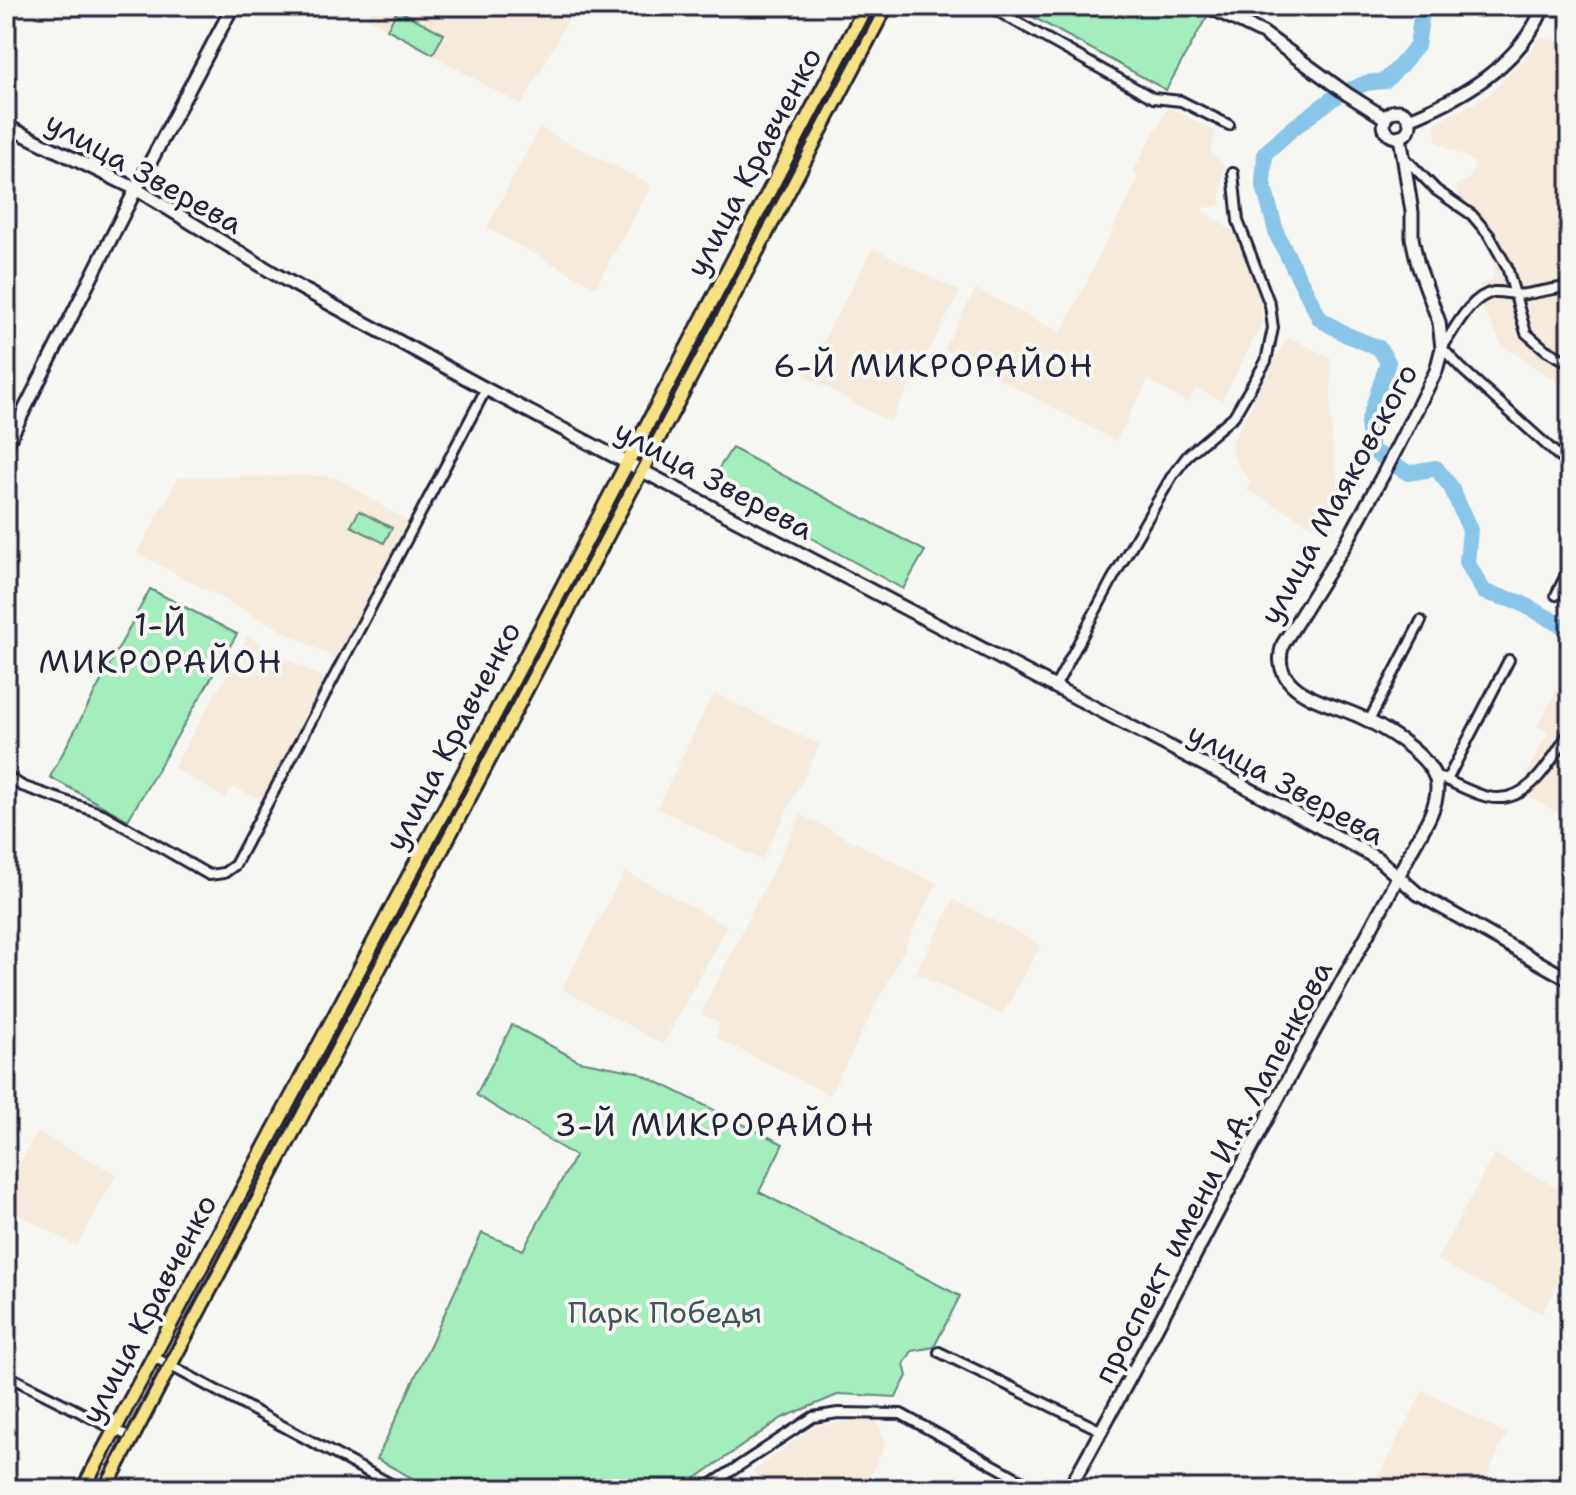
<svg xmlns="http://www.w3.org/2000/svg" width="1576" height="1495" font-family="'Shantell Sans',sans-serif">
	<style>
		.built { fill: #f5eadb }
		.green { fill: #a4edbc; stroke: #63887c; stroke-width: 2 }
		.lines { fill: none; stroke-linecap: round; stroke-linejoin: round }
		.river { stroke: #88c5e8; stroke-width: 16 }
		.minor-casing { stroke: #22223b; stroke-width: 14 }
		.secondary-casing { stroke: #22223b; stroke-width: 17 }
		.primary-casing { stroke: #22223b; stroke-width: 18 }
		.minor { stroke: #f6f6f2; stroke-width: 8 }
		.secondary { stroke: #f6f6f2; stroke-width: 11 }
		.primary { stroke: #f7e281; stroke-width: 12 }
		.tram { stroke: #22223b; stroke-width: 2 }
		.labels { text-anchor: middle; stroke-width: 8; stroke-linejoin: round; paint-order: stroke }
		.street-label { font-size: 30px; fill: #22223b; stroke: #f6f6f2 }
		.park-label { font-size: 30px; fill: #42555b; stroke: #f6f6f2 }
		.neighbourhood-label { font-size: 32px; letter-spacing: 2px; fill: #22223b; stroke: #f6f6f2 }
	</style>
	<rect width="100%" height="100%" fill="#f6f6f2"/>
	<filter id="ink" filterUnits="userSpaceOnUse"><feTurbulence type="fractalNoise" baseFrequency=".0125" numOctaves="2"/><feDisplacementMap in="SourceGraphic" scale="16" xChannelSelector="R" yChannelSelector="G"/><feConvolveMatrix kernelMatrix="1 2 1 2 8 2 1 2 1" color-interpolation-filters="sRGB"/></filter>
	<g filter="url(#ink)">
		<g class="built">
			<path d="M 373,6 L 576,6 L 521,105 L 368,18 Z"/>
			<path d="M 1541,37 L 1570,45 L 1570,388 L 1547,376 L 1502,344 L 1482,308 L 1480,285 L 1493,279 L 1494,258 L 1486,241 L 1463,217 L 1456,186 L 1471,177 L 1475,162 L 1437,142 L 1434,124 L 1490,94 L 1528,56 Z"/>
			<path d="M 1168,107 L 1216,132 L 1210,152 L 1224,165 L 1220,205 L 1201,209 L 1235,233 L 1253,262 L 1263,320 L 1222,401 L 1196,387 L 1188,403 L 1148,380 L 1116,441 L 944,349 L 976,289 L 1061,333 L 1139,177 L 1133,172 Z"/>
			<path d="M 539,128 L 651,185 L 596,287 L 487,228 Z"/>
			<path d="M 873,248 L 960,292 L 890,422 L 805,376 Z"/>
			<path d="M 1288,337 L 1331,358 L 1331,430 L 1341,509 L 1331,536 L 1247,490 L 1251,481 L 1233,458 L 1232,442 Z"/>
			<path d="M 324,476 L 341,480 L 411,524 L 338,660 L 137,553 L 179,477 Z"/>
			<path d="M 248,636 L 327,681 L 267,801 L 232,787 L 225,798 L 174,768 Z"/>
			<path d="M 1559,687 L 1570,693 L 1570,819 L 1528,796 L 1526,774 L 1549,733 L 1537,726 Z"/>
			<path d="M 714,693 L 820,745 L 762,860 L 657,808 Z"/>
			<path d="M 801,815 L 937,884 L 830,1095 L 715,1037 L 721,1024 L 701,1013 Z"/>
			<path d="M 625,871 L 727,926 L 663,1044 L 562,989 Z"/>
			<path d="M 954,900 L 1041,945 L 1002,1015 L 915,973 Z"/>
			<path d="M 37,1132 L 116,1174 L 77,1246 L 6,1207 L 6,1189 Z"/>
			<path d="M 1494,1154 L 1570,1195 L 1570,1258 L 1542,1314 L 1437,1260 Z"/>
			<path d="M 1423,1391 L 1507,1434 L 1480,1489 L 1371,1489 Z"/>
			<path d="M 873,1419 L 880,1427 L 885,1447 L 863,1489 L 765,1489 L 753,1471 L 815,1426 Z"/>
		</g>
		<g class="green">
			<path d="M 1013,6 L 1199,6 L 1210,11 L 1166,90 Z"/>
			<path d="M 398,10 L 444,34 L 433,54 L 387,29 Z"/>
			<path d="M 732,448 L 925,551 L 903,589 L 710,482 Z"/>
			<path d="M 359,511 L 392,528 L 384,543 L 351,526 Z"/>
			<path d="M 150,589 L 237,634 L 128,820 L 50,777 Z"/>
			<path d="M 512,1025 L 579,1061 L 637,1072 L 783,1144 L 759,1192 L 960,1296 L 934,1347 L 912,1351 L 904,1364 L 907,1376 L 896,1397 L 840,1394 L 782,1418 L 680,1489 L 432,1489 L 377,1459 L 482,1233 L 523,1250 L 575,1156 L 476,1095 Z"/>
		</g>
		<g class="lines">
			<path class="river" d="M 1416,6 L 1421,18 L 1417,46 L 1399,67 L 1385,81 L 1366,83 L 1336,96 L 1292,129 L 1265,153 L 1263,183 L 1277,235 L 1320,319 L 1347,335 L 1379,348 L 1388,362 L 1368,423 L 1371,450 L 1408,473 L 1436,468 L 1451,487 L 1470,530 L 1467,562 L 1484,592 L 1519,602 L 1561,625 L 1570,624"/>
			<g class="minor-casing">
				<g id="minor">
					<path d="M 988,6 L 1153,98 L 1181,101 L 1229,125"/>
					<path d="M 1403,156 L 1436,190 L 1472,215 L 1489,235 L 1507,267 L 1526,333 L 1546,350 L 1570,363"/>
					<path d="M 1570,287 C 1554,288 1541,292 1526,294 C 1515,296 1504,291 1494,292 C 1470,296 1454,330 1442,348 L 1462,369 L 1570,466"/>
					<path d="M 1556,595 L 1570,567"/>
					<path d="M 1055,687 L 1113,578 L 1172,476 L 1189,454 L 1234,416 L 1266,361 L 1273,328 L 1270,305 L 1238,221 L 1233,173"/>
					<path d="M 1369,721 L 1421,621"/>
					<path d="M 6,776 L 22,786 L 103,814 L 209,875 L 224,873 L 235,865 L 486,389"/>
					<path d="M 1436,776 C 1453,782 1471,793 1488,797 C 1529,806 1552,759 1570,731"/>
					<path d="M 1447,780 L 1509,660"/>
					<path d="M 939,1352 L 1102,1431"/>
					<path d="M 154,1357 L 400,1489"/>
					<path d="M 6,1375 L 132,1438"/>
					<path d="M 704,1489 L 813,1417 L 838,1413 L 901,1414 L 1037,1489"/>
				</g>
			</g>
			<g class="secondary-casing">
				<g id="secondary">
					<path d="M 1207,6 L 1263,33 L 1347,94 L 1385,118"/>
					<circle cx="1397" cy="124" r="13"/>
					<path d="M 1409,119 C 1464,97 1520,64 1544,6"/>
					<path d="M 6,126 L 136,189 L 275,274 L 486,389 L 1231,779 L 1378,859 L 1418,894 L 1570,980"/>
					<path d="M 6,446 L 136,189 L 233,6"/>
					<path d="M 1069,1489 C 1151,1343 1226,1193 1306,1046 C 1342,981 1379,916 1412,849 C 1422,831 1437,809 1437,788 C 1438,760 1390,732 1367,720 C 1345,708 1314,703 1295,687 C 1281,675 1277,662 1283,644 L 1346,543 L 1384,473 L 1436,371 L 1442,348 L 1439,322 L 1418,265 L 1412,238 L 1412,212 L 1400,136"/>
				</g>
			</g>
			<g class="primary-casing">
				<g id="primary">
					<path d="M 83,1489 L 544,622 L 866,6"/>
					<path d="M 105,1489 L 886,6"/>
				</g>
			</g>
			<use href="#minor" class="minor"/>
			<use href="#secondary" class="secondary"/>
			<use href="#primary" class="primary"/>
			<path class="tram" d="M 98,1489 L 880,6"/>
		</g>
	</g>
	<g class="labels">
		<g class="street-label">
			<text transform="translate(754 162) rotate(-62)" y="10">улица Кравченко</text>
			<text transform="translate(144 173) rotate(29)" y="10">улица Зверева</text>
			<text transform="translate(714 480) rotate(28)" y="10">улица Зверева</text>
			<text transform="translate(1339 494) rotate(-61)" y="10">улица Маяковского</text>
			<text transform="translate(453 736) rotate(-62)" y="10">улица Кравченко</text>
			<text transform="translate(1286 784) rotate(29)" y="10">улица Зверева</text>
			<text transform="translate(1213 1172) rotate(-62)" y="10">проспект имени И.А. Лапенкова</text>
			<text transform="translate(149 1309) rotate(-62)" y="10">улица Кравченко</text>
		</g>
		<g class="park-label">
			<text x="665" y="1323">Парк Победы</text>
		</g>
		<g class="neighbourhood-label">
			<text x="934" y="377">6-Й МИКРОРАЙОН</text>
			<text x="161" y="636">1-Й<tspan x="161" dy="37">МИКРОРАЙОН</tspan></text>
			<text x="715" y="1136">3-Й МИКРОРАЙОН</text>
		</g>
	</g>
	<rect width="1576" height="1495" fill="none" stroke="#f6f6f2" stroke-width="32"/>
	<rect x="16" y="16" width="1544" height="1463" fill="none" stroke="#22223b" stroke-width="3" filter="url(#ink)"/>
</svg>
